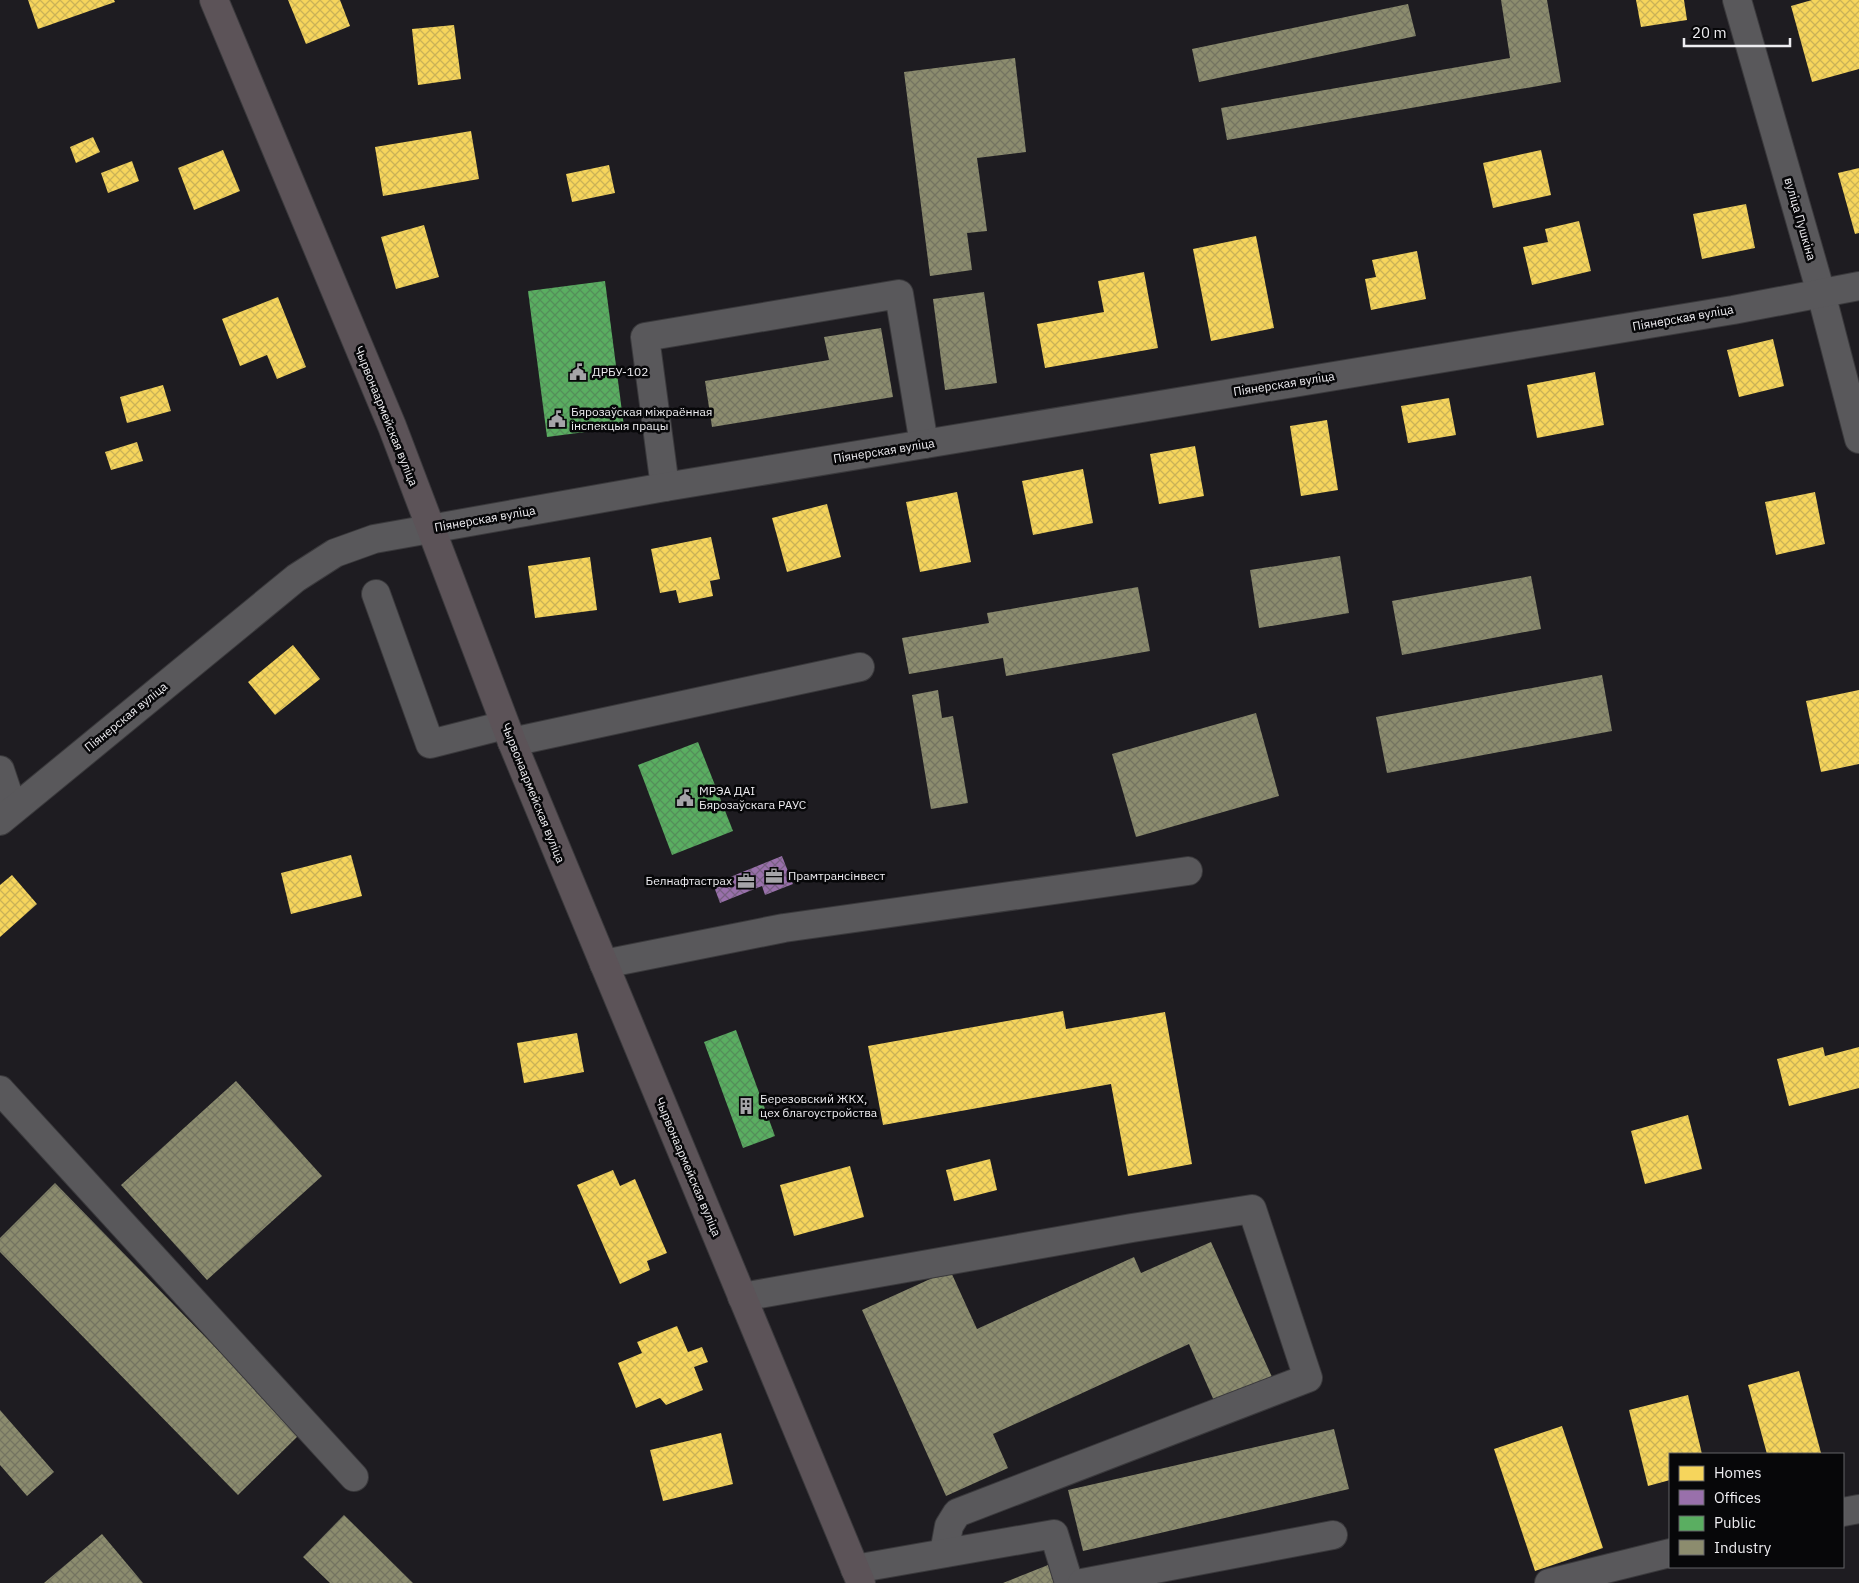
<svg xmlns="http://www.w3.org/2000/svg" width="1859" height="1583" font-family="'IBM Plex Sans',sans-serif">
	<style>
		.homes { fill: url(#homes-cross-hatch) }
		.offices { fill: url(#offices-cross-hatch) }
		.public { fill: url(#public-cross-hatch) }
		.industry { fill: url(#industry-cross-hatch) }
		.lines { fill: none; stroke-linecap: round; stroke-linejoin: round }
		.minor-casing { stroke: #3a393c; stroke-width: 30 }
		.major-casing { stroke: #3a393c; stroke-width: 30 }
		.minor { stroke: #59585b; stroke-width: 28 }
		.major { stroke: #5c5358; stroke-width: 28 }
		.labels { text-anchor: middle; stroke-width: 5; stroke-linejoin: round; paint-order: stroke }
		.street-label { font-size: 12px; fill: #eeedf1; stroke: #070709 }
		.poi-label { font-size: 12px; fill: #eeedf1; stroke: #070709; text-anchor: start }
	</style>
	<defs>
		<pattern id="homes-cross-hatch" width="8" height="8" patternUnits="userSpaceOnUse" patternTransform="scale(1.25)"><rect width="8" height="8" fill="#f6d55c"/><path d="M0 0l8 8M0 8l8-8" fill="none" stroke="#cab257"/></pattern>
		<pattern id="offices-cross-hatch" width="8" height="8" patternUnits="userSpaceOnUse" patternTransform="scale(1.25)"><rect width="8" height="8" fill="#9970ab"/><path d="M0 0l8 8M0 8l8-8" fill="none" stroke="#786083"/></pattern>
		<pattern id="public-cross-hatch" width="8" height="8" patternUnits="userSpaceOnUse" patternTransform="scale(1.25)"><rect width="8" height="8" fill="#5aae61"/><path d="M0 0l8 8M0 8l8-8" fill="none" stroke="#548f5a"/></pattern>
		<pattern id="industry-cross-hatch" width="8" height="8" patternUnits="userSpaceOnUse" patternTransform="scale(1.25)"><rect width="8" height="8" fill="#8c8c6e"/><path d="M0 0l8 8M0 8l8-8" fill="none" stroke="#747461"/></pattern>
	</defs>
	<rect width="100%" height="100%" fill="#1e1c21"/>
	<g class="homes">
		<path d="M 28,0 L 114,0 L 115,2 L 38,29 Z"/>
		<path d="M 288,0 L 340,0 L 350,26 L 306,44 Z"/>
		<path d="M 1636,0 L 1684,0 L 1687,20 L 1641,27 Z"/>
		<path d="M 1812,0 L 1859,0 L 1859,69 L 1812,82 L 1791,6 Z"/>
		<path d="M 454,25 L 461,79 L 418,85 L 412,29 Z"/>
		<path d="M 471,131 L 479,179 L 383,196 L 375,147 Z"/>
		<path d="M 93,137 L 100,152 L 76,163 L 70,147 Z"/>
		<path d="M 223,150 L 240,191 L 194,210 L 178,168 Z"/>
		<path d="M 1541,150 L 1551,195 L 1493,208 L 1483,163 Z"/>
		<path d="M 132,161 L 139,181 L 108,193 L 101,173 Z"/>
		<path d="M 609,165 L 615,193 L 572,202 L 566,174 Z"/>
		<path d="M 1859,168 L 1859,233 L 1855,234 L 1838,173 Z"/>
		<path d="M 1746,204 L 1755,248 L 1702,259 L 1693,214 Z"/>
		<path d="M 1579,221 L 1591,271 L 1532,285 L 1523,247 L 1548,242 L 1545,229 Z"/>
		<path d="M 424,225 L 439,277 L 396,289 L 381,237 Z"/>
		<path d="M 1256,236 L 1274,328 L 1211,341 L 1193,249 Z"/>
		<path d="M 1417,251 L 1426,299 L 1371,310 L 1365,279 L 1376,277 L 1372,260 Z"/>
		<path d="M 1144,272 L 1158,348 L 1045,368 L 1037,324 L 1104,312 L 1098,281 Z"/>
		<path d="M 278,297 L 306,367 L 277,379 L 267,355 L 240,366 L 222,319 Z"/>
		<path d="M 1773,339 L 1784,386 L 1739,397 L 1727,350 Z"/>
		<path d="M 1595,372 L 1604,425 L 1537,438 L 1527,385 Z"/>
		<path d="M 163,385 L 171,411 L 127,423 L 120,397 Z"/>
		<path d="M 1449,398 L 1456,435 L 1408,443 L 1401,406 Z"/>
		<path d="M 1327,420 L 1338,490 L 1301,496 L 1290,426 Z"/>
		<path d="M 137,442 L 143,461 L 111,470 L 105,452 Z"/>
		<path d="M 1195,446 L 1204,496 L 1159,504 L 1150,454 Z"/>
		<path d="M 1083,469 L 1093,523 L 1033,535 L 1022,481 Z"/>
		<path d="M 957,492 L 971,562 L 920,572 L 906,502 Z"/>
		<path d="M 1815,492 L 1825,544 L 1776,555 L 1765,502 Z"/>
		<path d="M 827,504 L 841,557 L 787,572 L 772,518 Z"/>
		<path d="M 711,537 L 720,579 L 710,581 L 713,596 L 679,603 L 676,590 L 660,593 L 651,549 Z"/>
		<path d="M 590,557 L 597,610 L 535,618 L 528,566 Z"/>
		<path d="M 293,645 L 320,679 L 275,715 L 248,682 Z"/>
		<path d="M 1859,690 L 1859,764 L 1821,772 L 1806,701 Z"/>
		<path d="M 351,855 L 362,896 L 291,914 L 281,873 Z"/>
		<path d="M 12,875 L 37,904 L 0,937 L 0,885 Z"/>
		<path d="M 1063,1011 L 1066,1029 L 1165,1012 L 1192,1164 L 1128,1176 L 1111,1084 L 883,1125 L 868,1046 Z"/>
		<path d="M 577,1033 L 584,1072 L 524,1083 L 517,1043 Z"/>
		<path d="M 1823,1047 L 1825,1056 L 1859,1047 L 1859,1088 L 1789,1106 L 1777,1059 Z"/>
		<path d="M 1688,1115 L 1702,1169 L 1645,1184 L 1631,1131 Z"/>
		<path d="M 990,1159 L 997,1190 L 954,1201 L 946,1170 Z"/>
		<path d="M 850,1166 L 864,1217 L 794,1236 L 780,1185 Z"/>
		<path d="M 613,1170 L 620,1186 L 635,1179 L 667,1253 L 647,1261 L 650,1270 L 620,1284 L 577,1185 Z"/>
		<path d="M 677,1326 L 688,1352 L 702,1347 L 708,1362 L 694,1367 L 703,1390 L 666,1405 L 660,1398 L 636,1408 L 618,1363 L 642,1353 L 637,1342 Z"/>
		<path d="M 1799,1371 L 1821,1453 L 1767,1454 L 1748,1385 Z"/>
		<path d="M 1688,1395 L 1702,1454 L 1670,1454 L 1670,1480 L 1648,1486 L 1629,1410 Z"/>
		<path d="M 1562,1426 L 1603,1548 L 1535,1571 L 1494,1449 Z"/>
		<path d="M 721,1433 L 733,1484 L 663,1501 L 650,1450 Z"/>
	</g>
	<path class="offices" d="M 782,856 L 793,884 L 765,895 L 762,886 L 720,903 L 713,884 Z"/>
	<g class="public">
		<path d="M 605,281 L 624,427 L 547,437 L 528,291 Z"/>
		<path d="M 698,742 L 733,831 L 672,855 L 638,765 Z"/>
		<path d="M 736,1030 L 775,1136 L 743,1148 L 704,1042 Z"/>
	</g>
	<g class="industry">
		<path d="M 1501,0 L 1547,0 L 1561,82 L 1227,140 L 1221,108 L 1510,58 Z"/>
		<path d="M 1408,4 L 1416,36 L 1199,82 L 1192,49 Z"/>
		<path d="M 1015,58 L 1026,152 L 977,158 L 987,231 L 967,233 L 972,270 L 930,276 L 904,72 Z"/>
		<path d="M 984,292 L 997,383 L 945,390 L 933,299 Z"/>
		<path d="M 881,328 L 893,397 L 712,427 L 705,381 L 829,360 L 824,337 Z"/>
		<path d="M 1340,556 L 1349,613 L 1259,628 L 1250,570 Z"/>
		<path d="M 1531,576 L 1541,629 L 1402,655 L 1392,601 Z"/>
		<path d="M 1138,587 L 1150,651 L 1006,676 L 1003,658 L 909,674 L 902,638 L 989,623 L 987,613 Z"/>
		<path d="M 1602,675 L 1612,731 L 1387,773 L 1376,717 Z"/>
		<path d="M 938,690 L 942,718 L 953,716 L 968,803 L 931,809 L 912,695 Z"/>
		<path d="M 1256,713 L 1279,796 L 1136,837 L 1112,754 Z"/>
		<path d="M 236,1081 L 322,1176 L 207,1280 L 121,1185 Z"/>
		<path d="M 55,1183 L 300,1434 L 238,1495 L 0,1252 L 0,1238 Z"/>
		<path d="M 1211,1242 L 1272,1377 L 1215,1403 L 1189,1344 L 993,1434 L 1008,1468 L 946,1496 L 862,1310 L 950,1270 L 977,1329 L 1134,1257 L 1141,1273 Z"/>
		<path d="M 0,1410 L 54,1472 L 27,1496 L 0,1465 Z"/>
		<path d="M 1334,1429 L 1349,1489 L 1083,1551 L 1068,1490 Z"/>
		<path d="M 344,1515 L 413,1583 L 330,1583 L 303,1557 Z"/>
		<path d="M 102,1534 L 143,1583 L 44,1583 Z"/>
		<path d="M 1048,1565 L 1056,1583 L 1003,1583 Z"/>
	</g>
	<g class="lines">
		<g class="minor-casing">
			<g id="minor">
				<path d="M 1737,0 L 1821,293 L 1859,439"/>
				<path d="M 665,487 L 645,337 L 899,294 L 924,444"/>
				<path d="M 376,594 L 430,744 L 505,725"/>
				<path d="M 512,742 L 860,667"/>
				<path d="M 0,770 L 13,809"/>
				<path d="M 0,821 L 296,578 L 335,553 L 374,539 L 665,487 L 1733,310 L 1859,286"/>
				<path d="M 604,964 L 784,928 L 1188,871"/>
				<path d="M 0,1090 L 354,1477"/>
				<path d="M 742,1297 L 1132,1228 L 1252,1209 L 1308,1378 L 957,1513 L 949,1526 L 944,1553"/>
				<path d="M 1843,1512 L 1859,1509"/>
				<path d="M 855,1569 L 1054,1534 L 1069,1583"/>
				<path d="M 1082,1583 L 1333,1535"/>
				<path d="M 1549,1583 L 1670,1553"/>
			</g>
		</g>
		<g class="major-casing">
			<path id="major" d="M 214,0 L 392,426 L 512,742 L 861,1583"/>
		</g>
		<use href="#minor" class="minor"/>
		<use href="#major" class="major"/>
	</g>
	<defs>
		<g id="civic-bare" transform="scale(1.35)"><path d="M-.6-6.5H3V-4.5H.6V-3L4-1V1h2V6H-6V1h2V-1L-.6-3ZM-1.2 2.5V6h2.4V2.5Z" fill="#a5a4a8" stroke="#070709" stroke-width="2.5" paint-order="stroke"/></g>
		<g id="office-bare" transform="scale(1.35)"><path d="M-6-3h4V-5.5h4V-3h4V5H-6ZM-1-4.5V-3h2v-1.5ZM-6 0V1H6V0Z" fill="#a5a4a8" stroke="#070709" stroke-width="2.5" paint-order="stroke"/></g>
		<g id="building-bare" transform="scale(1.35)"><path d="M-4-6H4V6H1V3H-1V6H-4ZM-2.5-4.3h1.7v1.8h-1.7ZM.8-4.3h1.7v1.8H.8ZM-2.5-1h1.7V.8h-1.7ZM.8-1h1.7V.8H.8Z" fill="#a5a4a8" stroke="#070709" stroke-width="2.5" paint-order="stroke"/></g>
	</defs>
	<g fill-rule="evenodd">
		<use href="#civic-bare" x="578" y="372"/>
		<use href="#civic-bare" x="557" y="419"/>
		<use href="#civic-bare" x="685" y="798"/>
		<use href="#office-bare" x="774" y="876"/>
		<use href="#office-bare" x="746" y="881"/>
		<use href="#building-bare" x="746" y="1106"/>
	</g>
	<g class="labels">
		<g class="street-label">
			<text transform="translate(1800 219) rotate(74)" y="4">вуліца Пушкіна</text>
			<text transform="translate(1683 318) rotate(-10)" y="4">Піянерская вуліца</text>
			<text transform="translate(1284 384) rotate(-9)" y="4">Піянерская вуліца</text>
			<text transform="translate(386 416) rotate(68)" y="4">Чырвонаармейская вуліца</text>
			<text transform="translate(884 451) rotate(-9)" y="4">Піянерская вуліца</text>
			<text transform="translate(485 519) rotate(-10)" y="4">Піянерская вуліца</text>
			<text transform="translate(126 717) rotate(-39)" y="4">Піянерская вуліца</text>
			<text transform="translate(533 793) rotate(68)" y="4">Чырвонаармейская вуліца</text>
			<text transform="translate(688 1167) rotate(67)" y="4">Чырвонаармейская вуліца</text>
		</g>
		<g class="poi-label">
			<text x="592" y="376">ДРБУ-102</text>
			<text x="571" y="416">Бярозаўская міжраённая<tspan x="571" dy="14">інспекцыя працы</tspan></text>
			<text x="699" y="795">МРЭА ДАІ<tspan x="699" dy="14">Бярозаўскага РАУС</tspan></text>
			<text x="788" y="880">Прамтрансінвест</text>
			<text x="732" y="885" text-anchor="end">Белнафтастрах</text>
			<text x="760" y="1103">Березовский ЖКХ,<tspan x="760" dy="14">цех благоустройства</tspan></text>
		</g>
	</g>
	<rect x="1669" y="1453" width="175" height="115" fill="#070709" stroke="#636366"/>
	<rect x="1679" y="1466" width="25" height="15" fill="#f6d55c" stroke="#636366"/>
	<text x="1714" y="1478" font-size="15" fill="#eeedf1">Homes</text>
	<rect x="1679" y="1490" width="25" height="15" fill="#9970ab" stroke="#636366"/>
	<text x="1714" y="1503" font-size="15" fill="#eeedf1">Offices</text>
	<rect x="1679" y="1516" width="25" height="15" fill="#5aae61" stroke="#636366"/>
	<text x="1714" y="1528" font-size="15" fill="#eeedf1">Public</text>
	<rect x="1679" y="1540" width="25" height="15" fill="#8c8c6e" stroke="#636366"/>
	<text x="1714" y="1553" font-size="15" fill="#eeedf1">Industry</text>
	<path d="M1684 38v8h106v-8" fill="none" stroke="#eeedf1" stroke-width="2.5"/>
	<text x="1692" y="38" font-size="15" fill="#eeedf1" stroke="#070709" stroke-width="4" paint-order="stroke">20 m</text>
</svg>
